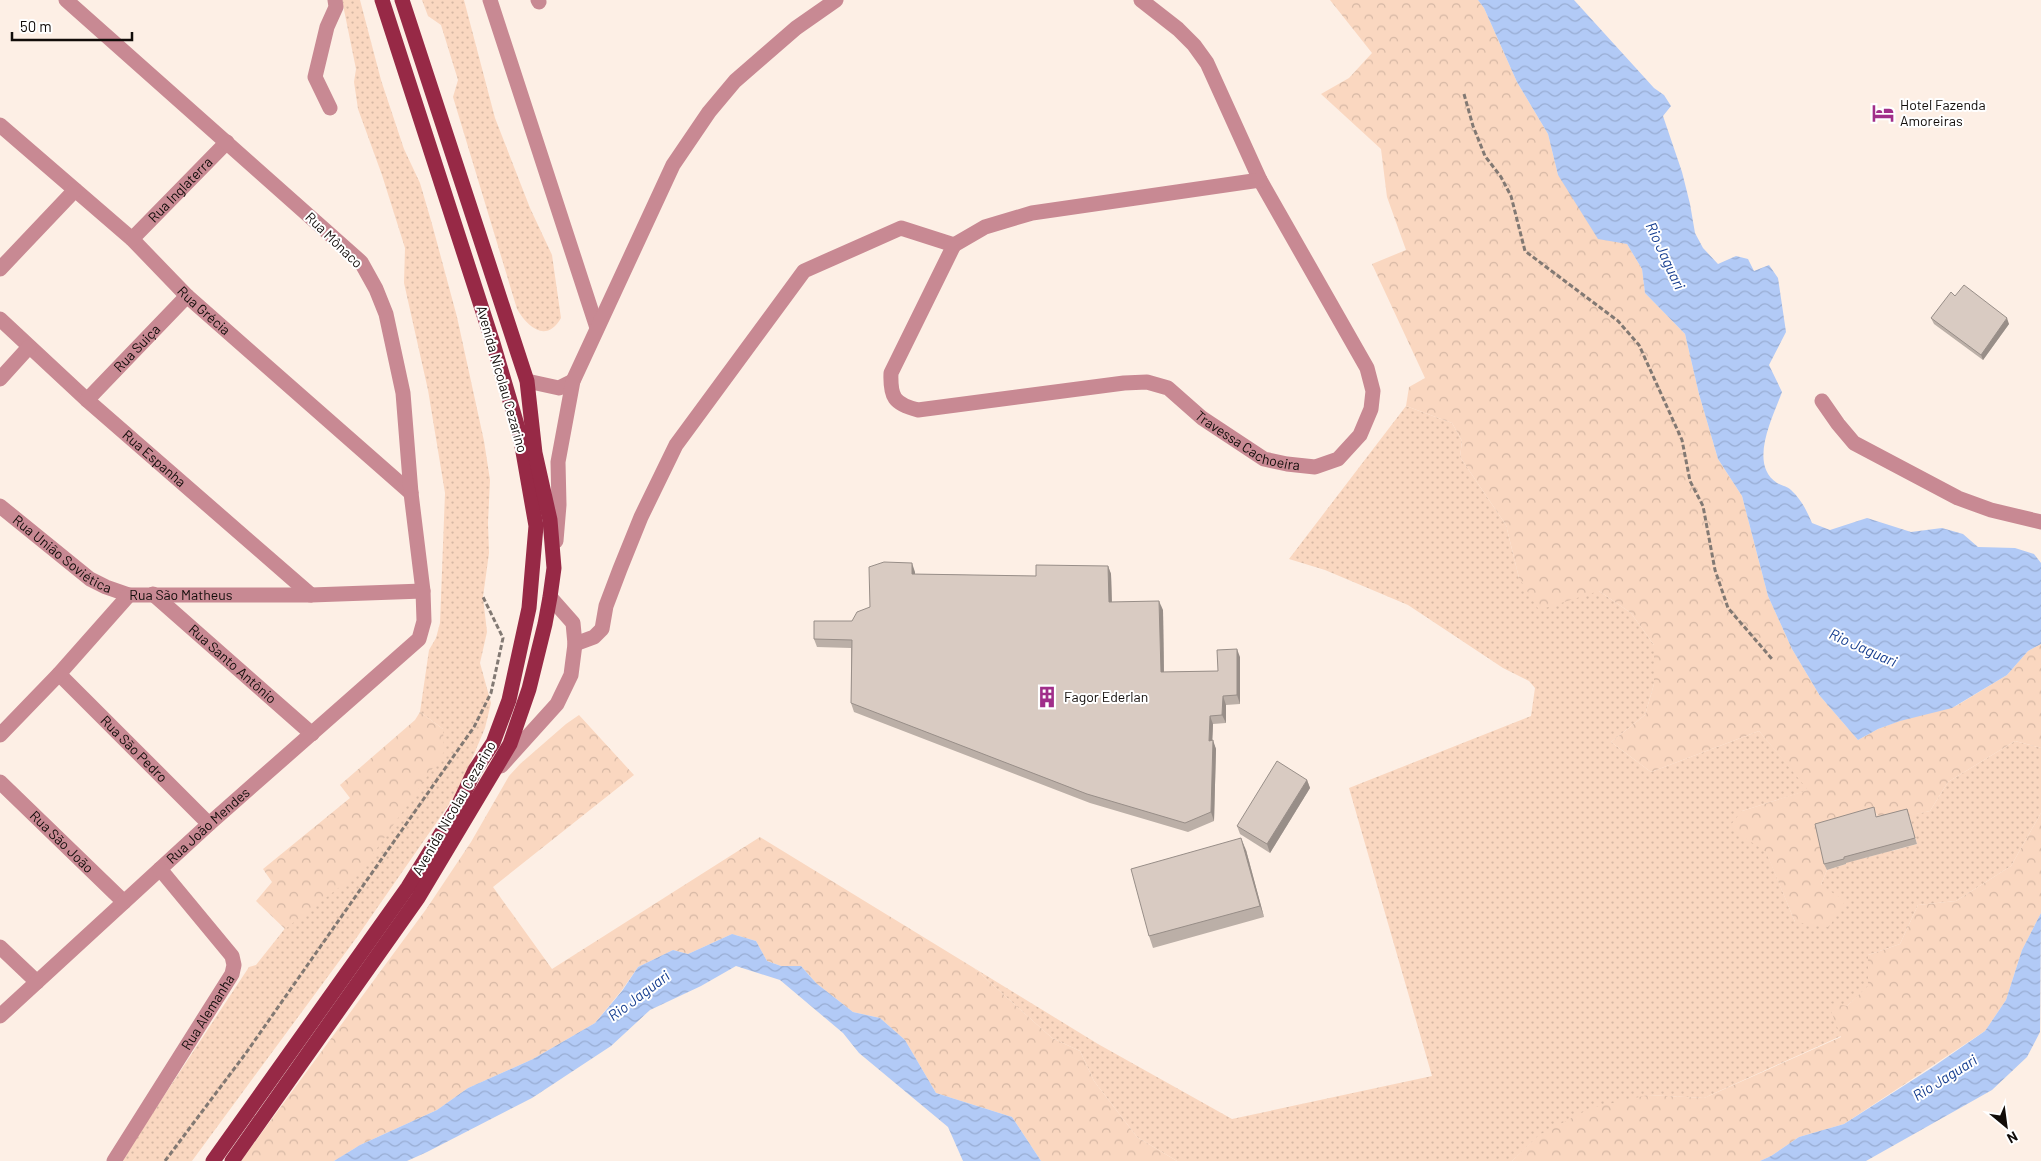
<svg xmlns="http://www.w3.org/2000/svg" width="2041" height="1161" font-family="Barlow,sans-serif">
	<style>
		.grass { fill: url(#grass-dots) }
		.forest { fill: url(#forest-crowns) }
		.water { fill: url(#water-waves) }
		.lines { fill: none; stroke-linecap: round; stroke-linejoin: round }
		.path { stroke: #827973; stroke-width: 3; stroke-dasharray: 5 2.5; stroke-linecap: butt }
		.minor { stroke: #c88993; stroke-width: 15 }
		.major { stroke: #972946; stroke-width: 15 }
		.wall { fill: #bbafa7 }
		.shaded-wall { fill: #988e88 }
		.building { fill: #d9cbc2; stroke: #988e88 }
		.labels { text-anchor: middle; stroke-width: 4; stroke-linejoin: round; paint-order: stroke }
		.poi-label { font-size: 14px; fill: #110c09; stroke: #fff; text-anchor: start }
		.street-label { font-size: 14px; fill: #110c09; stroke: #fff }
		.water-label { font-size: 15px; font-style: italic; fill: #153d8f; stroke: #fff }
	</style>
	<defs>
		<pattern id="grass-dots" width="8" height="8" patternUnits="userSpaceOnUse" patternTransform="scale(1.25)"><rect width="8" height="8" fill="#fad7c0"/><path d="M2 2h.1M6 6h.1" fill="none" stroke="#d5b7a4" stroke-width="1.8" stroke-linecap="round"/></pattern>
		<pattern id="forest-crowns" width="20" height="18" patternUnits="userSpaceOnUse" patternTransform="scale(1.25)"><rect width="20" height="18" fill="#fad7c0"/><path d="M2 6a3 3 0 1 1 6 0M12 15a3 3 0 1 1 6 0" fill="none" stroke="#d5b7a4"/></pattern>
		<pattern id="water-waves" width="16" height="10" patternUnits="userSpaceOnUse" patternTransform="scale(1.25)"><rect width="16" height="10" fill="#b2caf6"/><path d="M0 5q4-4 8 0t8 0" fill="none" stroke="#98acd2"/></pattern>
	</defs>
	<rect width="100%" height="100%" fill="#fdefe5"/>
	<g class="grass">
		<path d="M 342,0 L 360,0 L 381,80 L 404,149 L 420,183 L 432,224 L 457,317 L 484,441 L 490,480 L 488,523 L 489,553 L 483,597 L 487,632 L 480,663 L 491,703 L 485,728 L 459,790 L 357,937 L 192,1161 L 121,1161 L 249,967 L 256,965 L 443,729 L 420,712 L 429,650 L 436,638 L 440,623 L 445,493 L 428,390 L 404,283 L 405,248 L 382,175 L 358,109 L 354,82 L 356,69 Z"/>
		<path d="M 422,0 L 464,0 L 495,118 L 530,208 L 552,255 L 561,318 C 547,343 528,328 517,309 L 453,97 L 458,80 L 441,25 L 428,16 Z"/>
		<path d="M 1406,406 L 1452,423 L 1462,441 L 1460,457 L 1506,525 L 1519,578 L 1599,591 L 1631,613 L 1654,645 L 1654,684 L 1645,715 L 1611,742 L 1651,772 L 1759,731 L 1809,790 L 1742,811 L 1766,851 L 1795,922 L 1821,885 L 1827,870 L 1846,864 L 1841,844 L 1860,839 L 1865,858 L 1886,852 L 1876,813 L 1885,821 L 1892,851 L 1917,844 L 1909,815 L 1930,811 L 1948,782 L 2015,741 L 2041,748 L 2041,813 L 2011,866 L 1956,901 L 1918,905 L 1900,944 L 1868,955 L 1869,986 L 1847,1006 L 1841,1036 L 1704,1098 L 1648,1095 L 1540,1135 L 1512,1161 L 1177,1161 L 1137,1137 L 1094,1081 L 1080,1051 L 1052,1038 L 974,968 L 1098,1044 L 1232,1119 L 1432,1076 L 1349,788 L 1531,716 L 1535,688 L 1529,681 L 1503,668 L 1408,605 L 1325,570 L 1289,559 Z"/>
	</g>
	<g class="forest">
		<path d="M 1330,0 L 1478,0 L 1484,8 L 1517,82 L 1548,134 L 1558,175 L 1627,244 L 1642,269 L 1645,293 L 1685,334 L 1699,394 L 1718,459 L 1742,496 L 1768,596 L 1792,649 L 1820,696 L 1858,740 L 1878,729 L 1904,719 L 1956,706 L 2007,675 L 2028,651 L 2041,644 L 2041,748 L 2015,741 L 1948,782 L 1930,811 L 1885,821 L 1876,813 L 1827,870 L 1821,885 L 1845,901 L 1829,927 L 1795,922 L 1766,852 L 1729,827 L 1742,811 L 1808,790 L 1759,731 L 1651,772 L 1611,742 L 1645,715 L 1654,684 L 1654,645 L 1631,613 L 1599,591 L 1539,610 L 1519,578 L 1506,525 L 1460,457 L 1462,441 L 1452,423 L 1406,406 L 1409,387 L 1425,378 L 1372,264 L 1406,250 L 1387,197 L 1381,149 L 1321,94 L 1349,78 L 1372,53 Z"/>
		<path d="M 420,712 L 443,729 L 444,752 L 362,870 L 285,929 L 256,901 L 272,882 L 263,869 L 350,798 L 340,785 L 415,720 Z"/>
		<path d="M 579,715 L 634,775 L 493,887 L 552,969 L 760,837 L 974,968 L 1052,1038 L 1080,1051 L 1094,1081 L 1137,1137 L 1177,1161 L 1041,1161 L 1012,1117 L 936,1093 L 905,1040 L 880,1018 L 853,1012 L 816,983 L 801,966 L 781,966 L 767,961 L 756,941 L 732,934 L 688,954 L 673,950 L 638,967 L 622,990 L 595,1023 L 533,1059 L 468,1088 L 437,1110 L 360,1145 L 334,1161 L 241,1161 L 427,908 L 471,842 L 509,776 L 520,764 L 566,724 Z"/>
		<path d="M 2041,813 L 2041,913 L 2022,950 L 2006,1000 L 1985,1031 L 1844,1124 L 1799,1137 L 1771,1156 L 1760,1161 L 1512,1161 L 1539,1135 L 1591,1108 L 1648,1095 L 1704,1098 L 1841,1037 L 1828,1003 L 1847,1006 L 1868,986 L 1868,955 L 1900,944 L 1918,905 L 1956,901 L 2011,866 Z"/>
	</g>
	<g class="water">
		<path d="M 1478,0 L 1574,0 L 1654,88 L 1664,95 L 1671,106 L 1663,116 L 1682,172 L 1690,204 L 1695,233 L 1703,248 L 1718,264 L 1736,256 L 1748,259 L 1754,271 L 1769,265 L 1778,278 L 1786,332 L 1769,365 L 1782,392 C 1773,417 1748,464 1777,483 C 1782,486 1787,486 1791,490 C 1801,499 1807,511 1812,523 L 1830,530 L 1867,518 L 1911,532 L 1942,528 L 1963,534 L 1978,547 L 2015,548 L 2034,554 L 2041,563 L 2041,644 L 2028,651 L 2007,675 L 1952,708 L 1900,721 L 1878,729 L 1858,740 L 1820,696 L 1792,649 L 1768,596 L 1742,496 L 1718,459 L 1699,394 L 1685,334 L 1645,293 L 1642,269 L 1627,244 L 1598,239 L 1558,175 L 1548,134 L 1517,82 L 1484,8 Z"/>
		<path d="M 2041,913 L 2040,1032 L 2027,1057 L 1992,1090 L 1866,1161 L 1760,1161 L 1771,1156 L 1799,1137 L 1844,1124 L 1930,1069 L 1985,1031 L 2006,1000 L 2022,950 Z"/>
		<path d="M 732,934 L 756,941 L 767,961 L 781,966 L 801,966 L 816,983 L 853,1012 L 880,1018 L 905,1040 L 936,1093 L 1012,1117 L 1041,1161 L 963,1161 L 948,1127 L 859,1053 L 843,1033 L 780,980 L 736,966 L 701,986 L 650,1010 L 611,1046 L 532,1098 L 427,1152 L 407,1161 L 334,1161 L 360,1145 L 437,1110 L 468,1088 L 533,1059 L 595,1023 L 622,991 L 638,967 L 673,950 L 688,954 Z"/>
	</g>
	<g class="lines">
		<g class="path">
			<path d="M 1464,94 L 1473,126 L 1485,156 L 1501,177 L 1511,196 L 1525,251 L 1618,321 L 1639,345 L 1682,440 L 1690,481 L 1703,506 L 1715,570 L 1728,608 L 1772,659"/>
			<path d="M 165,1161 L 246,1053 L 474,727 L 491,693 L 503,638 L 483,597"/>
		</g>
		<g class="minor">
			<path d="M 490,0 L 597,328"/>
			<path d="M 538,0 L 539,2"/>
			<path d="M 330,108 L 315,77 L 327,27 L 336,7 L 335,0"/>
			<path id="s1" d="M 0,125 L 132,239 L 187,296 L 411,493"/>
			<path id="s2" d="M 132,239 L 227,142"/>
			<path id="s3" d="M 954,245 L 891,373 C 890,397 894,404 918,410 L 1124,383 L 1147,382 L 1168,388 L 1202,418 L 1264,459 L 1287,464 L 1315,467 L 1338,459 L 1360,435 L 1371,409 L 1373,391 L 1367,368 L 1260,180 L 1207,63 L 1194,45 L 1178,29 L 1141,0"/>
			<path d="M 0,269 L 75,190"/>
			<path id="s4" d="M 0,319 L 87,400 L 311,595"/>
			<path d="M 0,379 L 29,347"/>
			<path d="M 527,381 L 559,388 L 573,381"/>
			<path id="s5" d="M 87,400 L 187,296"/>
			<path d="M 1822,401 L 1838,424 L 1854,443 L 1958,498 L 1991,510 L 2041,522"/>
			<path id="s6" d="M 0,506 L 90,579 L 106,587 L 129,595 L 311,595 L 423,591"/>
			<path d="M 556,541 L 559,505 L 558,462 L 573,381 L 673,165 L 709,112 L 735,81 L 796,28 L 836,0"/>
			<path id="s7" d="M 153,594 L 312,734"/>
			<path d="M 575,644 L 594,637 L 602,629 L 606,606 L 620,569 L 641,517 L 676,445 L 804,271 L 901,228 L 954,245 L 985,227 L 1032,213 L 1260,180"/>
			<path id="s8" d="M 59,674 L 209,824"/>
			<path d="M 0,735 L 59,674 L 129,595"/>
			<path d="M 501,766 L 557,704 L 571,675 L 575,644 L 573,623 L 550,597"/>
			<path id="s9" d="M 0,782 L 124,902"/>
			<path d="M 0,947 L 37,982"/>
			<path id="s10" d="M 0,1016 L 209,824 L 419,639 L 424,621 L 423,591 L 411,493 L 403,393 L 386,314 L 376,289 L 361,262 L 66,0"/>
			<path id="s11" d="M 114,1161 L 232,974 L 234,965 L 232,956 L 160,869"/>
		</g>
		<g class="major">
			<path d="M 213,1161 L 408,887 L 457,808 L 475,770 L 493,743 L 509,700 L 529,608 L 536,526 L 520,435 L 493,343 L 382,0"/>
			<path d="M 232,1161 L 418,898 L 510,744 L 529,689 L 545,624 L 550,597 L 554,568 L 550,520 L 535,453 L 527,381 L 402,0"/>
		</g>
	</g>
	<g class="wall">
		<path d="M 1955,296 L 2009,324 L 1983,360 L 1934,324 L 1931,318 Z"/>
		<path d="M 1108,566 L 1111,574 L 1112,602 L 1163,610 L 1164,672 L 1218,671 L 1240,657 L 1240,704 L 1226,705 L 1226,723 L 1213,724 L 1212,740 L 1216,749 L 1214,821 L 1188,832 L 1090,803 L 854,712 L 851,703 L 851,648 L 817,647 L 814,639 L 852,621 L 915,572 L 915,574 L 1036,576 Z"/>
		<path d="M 1307,780 L 1310,788 L 1270,853 L 1240,834 L 1237,826 Z"/>
		<path d="M 1907,809 L 1917,844 L 1846,863 L 1846,864 L 1827,870 L 1824,864 L 1877,817 Z"/>
		<path d="M 1246,850 L 1264,917 L 1153,948 L 1149,936 Z"/>
	</g>
	<g class="shaded-wall">
		<path d="M 2007,318 L 2009,324 L 1983,360 L 1981,355 Z"/>
		<path d="M 912,563 L 915,572 L 915,583 L 912,574 Z"/>
		<path d="M 1108,566 L 1111,574 L 1112,610 L 1109,602 Z"/>
		<path d="M 1159,601 L 1163,610 L 1164,680 L 1161,672 Z"/>
		<path d="M 1237,649 L 1240,657 L 1240,704 L 1237,695 Z"/>
		<path d="M 1223,696 L 1226,705 L 1226,723 L 1222,715 Z"/>
		<path d="M 1210,716 L 1213,724 L 1212,749 L 1209,741 Z"/>
		<path d="M 1213,740 L 1216,749 L 1214,821 L 1211,812 Z"/>
		<path d="M 1307,780 L 1310,788 L 1270,853 L 1267,844 Z"/>
		<path d="M 1241,838 L 1246,850 L 1264,917 L 1260,906 Z"/>
	</g>
	<g class="building">
		<path d="M 1964,285 L 2007,318 L 1981,355 L 1931,318 L 1951,292 L 1955,296 Z"/>
		<path d="M 884,562 L 912,563 L 912,574 L 1036,576 L 1036,565 L 1108,566 L 1109,602 L 1159,601 L 1161,672 L 1218,671 L 1217,650 L 1237,649 L 1237,695 L 1223,696 L 1222,715 L 1210,716 L 1209,741 L 1213,740 L 1211,812 L 1185,823 L 1087,794 L 851,703 L 852,640 L 814,639 L 814,621 L 852,621 L 857,612 L 870,607 L 869,567 Z"/>
		<path d="M 1277,761 L 1307,780 L 1267,844 L 1237,826 Z"/>
		<path d="M 1874,807 L 1876,817 L 1907,809 L 1915,838 L 1844,857 L 1844,859 L 1824,864 L 1815,824 Z"/>
		<path d="M 1241,838 L 1260,906 L 1149,936 L 1131,869 Z"/>
	</g>
	<defs>
		<g id="hotel-bare" transform="scale(1.725)"><path d="M-6-4.5h1.5V1H6V5H4.5V3h-9V5H-6ZM-4 0a1.8 1.8 0 1 1 3.6 0ZM.5 0V-2.5h3Q6-2.5 6 0Z" fill="#a02e8a" stroke="#fff" stroke-width="2.5" paint-order="stroke"/></g>
		<g id="building-bare" transform="scale(1.725)"><path d="M-4-6H4V6H1V3H-1V6H-4ZM-2.5-4.3h1.7v1.8h-1.7ZM.8-4.3h1.7v1.8H.8ZM-2.5-1h1.7V.8h-1.7ZM.8-1h1.7V.8H.8Z" fill="#a02e8a" stroke="#fff" stroke-width="2.5" paint-order="stroke"/></g>
	</defs>
	<g fill-rule="evenodd">
		<use href="#hotel-bare" x="1883" y="113"/>
		<use href="#building-bare" x="1047" y="697"/>
	</g>
	<g class="labels">
		<g class="poi-label">
			<text x="1900" y="110">Hotel Fazenda<tspan x="1900" dy="16">Amoreiras</tspan></text>
			<text x="1064" y="702">Fagor Ederlan</text>
		</g>
		<g class="street-label">
			<text dy="5" stroke="none"><textPath href="#s2" startOffset="69">Rua Inglaterra</textPath></text>
			<text transform="translate(334 240) rotate(44)" y="5">Rua Mônaco</text>
			<text dy="5" stroke="none"><textPath href="#s1" startOffset="276">Rua Grécia</textPath></text>
			<text dy="5" stroke="none"><textPath href="#s5" startOffset="72">Rua Suiça</textPath></text>
			<text transform="translate(502 379) rotate(74)" y="5">Avenida Nicolau Cezarino</text>
			<text dy="5" stroke="none"><textPath href="#s3" startOffset="545">Travessa Cachoeira</textPath></text>
			<text dy="5" stroke="none"><textPath href="#s4" startOffset="208">Rua Espanha</textPath></text>
			<text dy="5" stroke="none"><textPath href="#s6" startOffset="79">Rua União Soviética</textPath></text>
			<text dy="5" stroke="none"><textPath href="#s6" startOffset="210">Rua São Matheus</textPath></text>
			<text dy="5" stroke="none"><textPath href="#s7" startOffset="106">Rua Santo Antônio</textPath></text>
			<text dy="5" stroke="none"><textPath href="#s8" startOffset="106">Rua São Pedro</textPath></text>
			<text transform="translate(454 808) rotate(-60)" y="5">Avenida Nicolau Cezarino</text>
			<text dy="5" stroke="none"><textPath href="#s10" startOffset="282">Rua João Mendes</textPath></text>
			<text dy="5" stroke="none"><textPath href="#s9" startOffset="86">Rua São João</textPath></text>
			<text dy="5" stroke="none"><textPath href="#s11" startOffset="176">Rua Alemanha</textPath></text>
		</g>
		<g class="water-label">
			<text transform="translate(1665 256) rotate(65)" y="5">Rio Jaguari</text>
			<text transform="translate(1863 648) rotate(24)" y="5">Rio Jaguari</text>
			<text transform="translate(639 996) rotate(-37)" y="5">Rio Jaguari</text>
			<text transform="translate(1945 1078) rotate(-32)" y="5">Rio Jaguari</text>
		</g>
	</g>
	<g transform="translate(2006 1126) rotate(151)" stroke="#ffffff" stroke-width="4" paint-order="stroke">
	<path d="M0-4L9 19L0 12L-9 19Z" fill="#110c09"/>
	<text y="-8" font-size="14" font-weight="bold" text-anchor="middle" fill="#110c09">N</text>
	</g>
	<path d="M12 32v8h120v-8" fill="none" stroke="#110c09" stroke-width="2.5"/>
	<text x="20" y="32" font-size="15" fill="#110c09" stroke="#ffffff" stroke-width="4" paint-order="stroke">50 m</text>
</svg>
